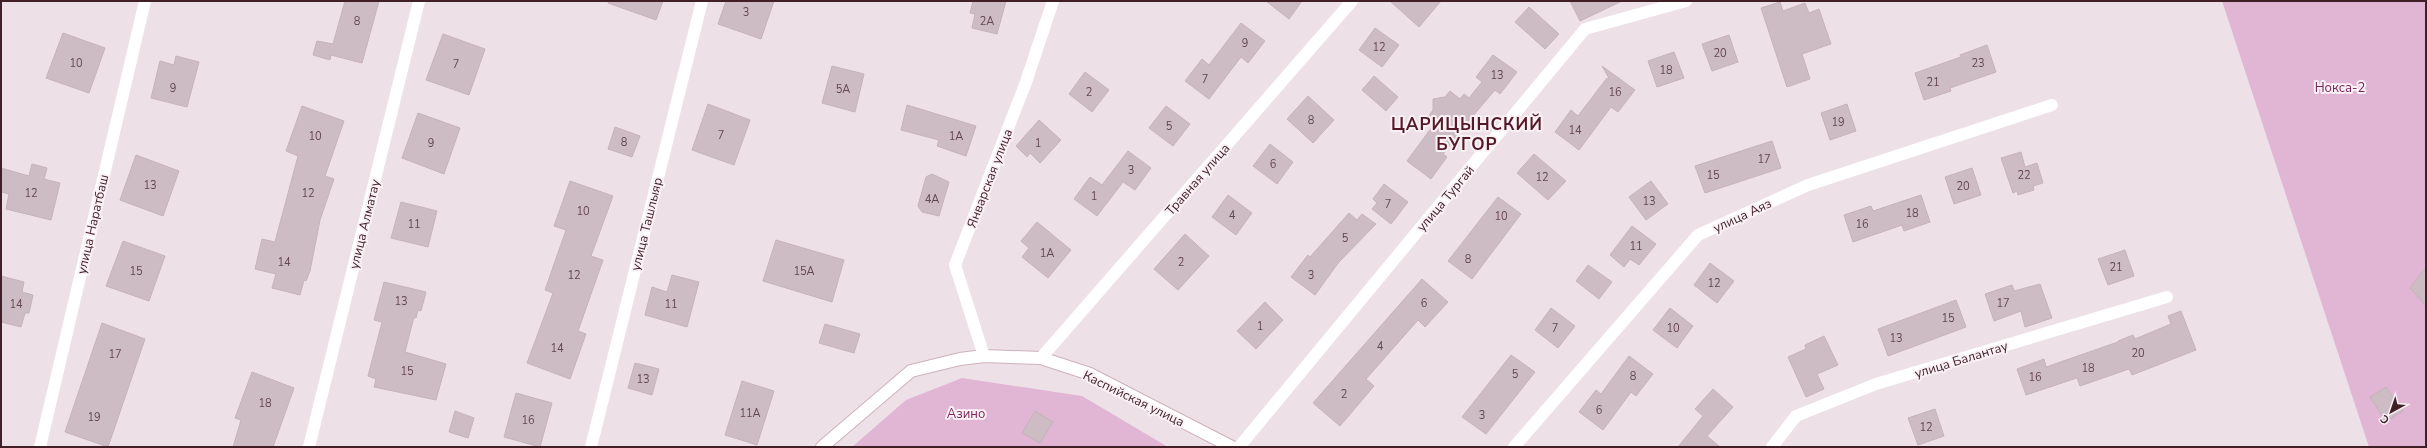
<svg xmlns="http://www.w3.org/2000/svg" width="2427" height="448" font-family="'Nunito Sans',sans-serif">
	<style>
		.green { fill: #e1b6d5 }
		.building { fill: #cebcc4; stroke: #c7b2ba }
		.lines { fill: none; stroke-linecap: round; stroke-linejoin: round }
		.secondary-casing { stroke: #ceb2bc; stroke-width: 14 }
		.street { stroke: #fff; stroke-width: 12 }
		.secondary { stroke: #fff; stroke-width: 12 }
		.labels { text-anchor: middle; stroke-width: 4; stroke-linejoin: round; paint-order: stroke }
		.number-label { font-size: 11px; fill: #64464e }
		.park-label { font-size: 13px; fill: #7b2458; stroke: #f9f1f5 }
		.street-label { font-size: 13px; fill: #401f27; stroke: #f9f1f5 }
		.district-label { font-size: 17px; font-weight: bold; letter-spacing: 1px; fill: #541826; stroke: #f9f1f5 }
	</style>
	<rect width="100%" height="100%" fill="#ede0e6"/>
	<g class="green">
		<path d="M 2222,1 L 2426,1 L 2426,447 L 2369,447 Z"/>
		<path d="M 962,378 L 1082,396 L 1168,447 L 852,447 L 906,400 Z"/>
	</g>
	<g class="building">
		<path d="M 345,1 L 379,1 L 362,63 L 331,55 L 330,60 L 313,55 L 317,41 L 333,44 Z"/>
		<path d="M 609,1 L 663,1 L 656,20 L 608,3 Z"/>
		<path d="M 726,1 L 774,1 L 761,39 L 718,24 Z"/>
		<path d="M 973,1 L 1006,1 L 997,34 L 972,28 L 975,14 L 970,13 Z"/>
		<path d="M 1266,1 L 1302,1 L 1289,19 Z"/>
		<path d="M 1390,1 L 1441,1 L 1419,27 Z"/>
		<path d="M 1570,1 L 1622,1 L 1580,21 Z"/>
		<path d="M 1780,2 L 1783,11 L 1805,3 L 1809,13 L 1819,9 L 1831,44 L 1802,54 L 1810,79 L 1787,87 L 1761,8 Z"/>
		<path d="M 1529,7 L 1559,34 L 1545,49 L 1515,22 Z"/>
		<path d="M 1241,23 L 1265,41 L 1248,63 L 1241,57 L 1209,99 L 1185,81 L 1202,59 L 1209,65 Z"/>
		<path d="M 1375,28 L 1399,45 L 1382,67 L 1359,50 Z"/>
		<path d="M 63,33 L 105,48 L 89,93 L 46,78 Z"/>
		<path d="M 443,34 L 485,49 L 469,95 L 426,80 Z"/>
		<path d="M 1729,35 L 1738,62 L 1712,71 L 1702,44 Z"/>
		<path d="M 1987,45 L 1996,72 L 1950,88 L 1951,91 L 1924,100 L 1915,73 L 1961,57 L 1960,55 Z"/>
		<path d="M 1674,52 L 1684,78 L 1657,87 L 1648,61 Z"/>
		<path d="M 1493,55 L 1517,72 L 1500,94 L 1495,90 L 1471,118 L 1443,154 L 1447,157 L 1431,179 L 1407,161 L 1435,123 L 1428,117 L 1433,110 L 1433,99 L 1445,97 L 1450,91 L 1460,99 L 1464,94 L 1469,98 L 1482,82 L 1476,77 Z"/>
		<path d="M 176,56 L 199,62 L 187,107 L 151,98 L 160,61 L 174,65 Z"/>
		<path d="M 832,66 L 864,74 L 855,112 L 822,103 Z"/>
		<path d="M 1602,66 L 1635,90 L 1618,112 L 1611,107 L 1579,150 L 1555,132 L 1571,110 L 1578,116 L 1607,78 L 1610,80 Z"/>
		<path d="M 1085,72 L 1109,90 L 1092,112 L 1069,94 Z"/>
		<path d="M 1374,76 L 1398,97 L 1386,111 L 1362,90 Z"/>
		<path d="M 1308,96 L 1334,120 L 1313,143 L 1287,119 Z"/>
		<path d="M 708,104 L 750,120 L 734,165 L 692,150 Z"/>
		<path d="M 1847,104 L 1856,131 L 1830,140 L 1821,113 Z"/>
		<path d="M 907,105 L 976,126 L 966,156 L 937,146 L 939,140 L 901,130 Z"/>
		<path d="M 302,106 L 344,121 L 325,176 L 334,179 L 320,220 L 310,271 L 306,281 L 304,280 L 300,295 L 272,288 L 276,274 L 255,269 L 262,239 L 275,242 L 298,156 L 286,151 Z"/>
		<path d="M 1166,106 L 1190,124 L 1173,146 L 1149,128 Z"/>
		<path d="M 418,113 L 460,128 L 444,174 L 402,158 Z"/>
		<path d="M 1039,120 L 1061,140 L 1040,163 L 1030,153 L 1027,157 L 1016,146 Z"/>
		<path d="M 615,127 L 640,136 L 632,157 L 608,149 Z"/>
		<path d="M 1772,141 L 1781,168 L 1705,193 L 1695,166 Z"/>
		<path d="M 1270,144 L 1293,162 L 1277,184 L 1253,166 Z"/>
		<path d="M 1128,151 L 1151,168 L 1135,190 L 1123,182 L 1097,216 L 1074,199 L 1090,177 L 1102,185 Z"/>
		<path d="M 2021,152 L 2025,167 L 2037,163 L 2043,183 L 2033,186 L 2034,190 L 2018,195 L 2017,191 L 2013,193 L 2001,158 Z"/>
		<path d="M 1534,154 L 1566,181 L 1548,200 L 1517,173 Z"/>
		<path d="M 136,155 L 179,171 L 163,216 L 120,200 Z"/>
		<path d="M 32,164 L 47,168 L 44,179 L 60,183 L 51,220 L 6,209 L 9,194 L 1,192 L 1,168 L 29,176 Z"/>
		<path d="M 1972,168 L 1981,195 L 1954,204 L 1945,177 Z"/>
		<path d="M 932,174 L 949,182 L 939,216 L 922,212 L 918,206 L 926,177 Z"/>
		<path d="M 570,181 L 613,196 L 591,256 L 603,260 L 578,331 L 586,334 L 570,379 L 527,363 L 553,293 L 545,290 L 566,230 L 554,226 Z"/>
		<path d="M 1651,181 L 1668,204 L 1646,220 L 1629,197 Z"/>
		<path d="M 1384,184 L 1408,202 L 1391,224 L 1372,209 L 1377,203 L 1373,199 Z"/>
		<path d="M 1228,195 L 1252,213 L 1236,235 L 1212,217 Z"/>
		<path d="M 1921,195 L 1930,222 L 1904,231 L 1902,225 L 1853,242 L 1844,215 L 1871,206 L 1873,211 Z"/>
		<path d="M 1498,197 L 1521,214 L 1472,279 L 1448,261 Z"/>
		<path d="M 401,202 L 437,211 L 428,247 L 391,238 Z"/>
		<path d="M 1349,213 L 1357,220 L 1362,214 L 1376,224 L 1339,262 L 1315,295 L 1291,277 L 1308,255 L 1310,257 Z"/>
		<path d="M 1037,222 L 1071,250 L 1048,278 L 1022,257 L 1029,248 L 1021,241 Z"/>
		<path d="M 1632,226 L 1656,244 L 1639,265 L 1630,259 L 1624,267 L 1610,255 Z"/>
		<path d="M 1185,234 L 1209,256 L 1178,290 L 1154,269 Z"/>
		<path d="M 776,240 L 844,260 L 832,302 L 763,281 Z"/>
		<path d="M 123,241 L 165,256 L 149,301 L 106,286 Z"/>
		<path d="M 2125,250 L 2134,276 L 2108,285 L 2098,259 Z"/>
		<path d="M 1710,263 L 1734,281 L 1717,303 L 1694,285 Z"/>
		<path d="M 1588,265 L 1612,282 L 1599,299 L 1576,281 Z"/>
		<path d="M 2426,267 L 2426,306 L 2410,288 Z"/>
		<path d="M 672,275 L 699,282 L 687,327 L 645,315 L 652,287 L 667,292 Z"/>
		<path d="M 1,276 L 24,282 L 22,292 L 33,295 L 29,313 L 25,313 L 21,327 L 1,322 Z"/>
		<path d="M 1422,279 L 1448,302 L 1425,327 L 1418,320 L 1366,379 L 1374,386 L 1340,426 L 1313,403 Z"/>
		<path d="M 384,282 L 426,292 L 421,311 L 418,310 L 416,318 L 414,317 L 405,352 L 446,364 L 436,400 L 374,387 L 376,379 L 368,376 L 382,322 L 374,320 Z"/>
		<path d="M 2040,284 L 2052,318 L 2025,327 L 2021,311 L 1994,321 L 1985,294 L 2012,285 L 2014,291 Z"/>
		<path d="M 1956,300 L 1966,327 L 1888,356 L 1878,329 Z"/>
		<path d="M 1265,302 L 1283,320 L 1256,349 L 1237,331 Z"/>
		<path d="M 1551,308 L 1575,326 L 1558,348 L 1535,330 Z"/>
		<path d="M 1670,308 L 1693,326 L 1677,348 L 1653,330 Z"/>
		<path d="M 2181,311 L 2196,350 L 2132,375 L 2129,369 L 2080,386 L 2077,378 L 2026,395 L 2017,369 L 2044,359 L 2046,367 L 2118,342 L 2118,341 L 2133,335 L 2135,339 L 2171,324 L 2168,316 Z"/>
		<path d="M 102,323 L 145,339 L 108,447 L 65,432 Z"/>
		<path d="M 825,324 L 860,334 L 854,353 L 819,343 Z"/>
		<path d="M 1824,336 L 1838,365 L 1817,374 L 1824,389 L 1806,397 L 1788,357 L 1806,349 L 1805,345 Z"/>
		<path d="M 1511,355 L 1535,372 L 1486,434 L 1462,417 Z"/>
		<path d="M 1629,356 L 1653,374 L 1636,396 L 1631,392 L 1603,430 L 1579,412 L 1596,390 L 1601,394 Z"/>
		<path d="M 635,363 L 659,369 L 652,395 L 628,388 Z"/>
		<path d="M 252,372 L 294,388 L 273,447 L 233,447 L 241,420 L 235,418 Z"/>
		<path d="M 742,381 L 774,391 L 757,445 L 725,435 Z"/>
		<path d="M 2386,387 L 2403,411 L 2386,422 L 2370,397 Z"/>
		<path d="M 1713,389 L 1733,407 L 1707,436 L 1720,447 L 1678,447 L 1703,416 L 1695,409 Z"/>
		<path d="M 516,393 L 552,403 L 540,447 L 504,437 Z"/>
		<path d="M 1935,409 L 1944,436 L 1918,445 L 1908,418 Z"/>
		<path d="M 455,411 L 474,418 L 468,438 L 449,432 Z"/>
		<path d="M 1035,411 L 1053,422 L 1040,443 L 1022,433 Z"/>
	</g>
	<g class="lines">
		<g class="secondary-casing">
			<path id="secondary" d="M 822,447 L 911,371 L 960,359 L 984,356 L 1041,358 L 1090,374 L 1232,447"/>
		</g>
		<g class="street">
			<path d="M 984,356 L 955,265 L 1026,82 L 1053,1"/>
			<path d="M 1041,358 L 1352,1"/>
			<path d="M 40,447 L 145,1"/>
			<path d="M 309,447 L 419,1"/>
			<path d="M 591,447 L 702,1"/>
			<path d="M 1239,447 L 1585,29 L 1686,1"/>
			<path d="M 1514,447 L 1698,235 L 1808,185 L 2052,105"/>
			<path d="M 1772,447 L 1796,416 L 1876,384 L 2167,297"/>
		</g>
		<use href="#secondary" class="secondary"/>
	</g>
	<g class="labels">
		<g class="number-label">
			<text x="746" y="16">3</text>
			<text x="357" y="25">8</text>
			<text x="987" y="25">2А</text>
			<text x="1245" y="47">9</text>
			<text x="1379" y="51">12</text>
			<text x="1720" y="57">20</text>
			<text x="76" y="67">10</text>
			<text x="1978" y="67">23</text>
			<text x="456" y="68">7</text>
			<text x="1666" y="74">18</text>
			<text x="1497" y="79">13</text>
			<text x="1205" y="83">7</text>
			<text x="1933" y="86">21</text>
			<text x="173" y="92">9</text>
			<text x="843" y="93">5А</text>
			<text x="1089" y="96">2</text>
			<text x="1615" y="96">16</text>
			<text x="1311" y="124">8</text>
			<text x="1838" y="126">19</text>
			<text x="1169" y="130">5</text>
			<text x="1575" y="134">14</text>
			<text x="721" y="139">7</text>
			<text x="315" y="140">10</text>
			<text x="956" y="140">1А</text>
			<text x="624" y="146">8</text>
			<text x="431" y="147">9</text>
			<text x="1038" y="147">1</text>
			<text x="1764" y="163">17</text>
			<text x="1273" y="168">6</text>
			<text x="1131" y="174">3</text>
			<text x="1713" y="179">15</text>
			<text x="2024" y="179">22</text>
			<text x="1542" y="181">12</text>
			<text x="150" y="189">13</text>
			<text x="1963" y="190">20</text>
			<text x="31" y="197">12</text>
			<text x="308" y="197">12</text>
			<text x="1094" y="200">1</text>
			<text x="932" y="203">4А</text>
			<text x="1649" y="205">13</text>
			<text x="1388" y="208">7</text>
			<text x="583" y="215">10</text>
			<text x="1912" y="217">18</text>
			<text x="1232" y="219">4</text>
			<text x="1501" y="220">10</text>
			<text x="414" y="228">11</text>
			<text x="1862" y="228">16</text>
			<text x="1345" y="242">5</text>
			<text x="1636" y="250">11</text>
			<text x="1047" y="257">1А</text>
			<text x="1468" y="263">8</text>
			<text x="284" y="266">14</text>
			<text x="1181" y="266">2</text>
			<text x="2116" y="271">21</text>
			<text x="136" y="275">15</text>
			<text x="804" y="275">15А</text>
			<text x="574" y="279">12</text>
			<text x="1311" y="279">3</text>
			<text x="1714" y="287">12</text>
			<text x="401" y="305">13</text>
			<text x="1424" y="307">6</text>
			<text x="2003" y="307">17</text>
			<text x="16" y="308">14</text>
			<text x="671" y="308">11</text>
			<text x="1948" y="322">15</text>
			<text x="1260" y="330">1</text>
			<text x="1555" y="332">7</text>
			<text x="1673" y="332">10</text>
			<text x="1896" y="342">13</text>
			<text x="1380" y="350">4</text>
			<text x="557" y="352">14</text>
			<text x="2138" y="357">20</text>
			<text x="115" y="358">17</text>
			<text x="2088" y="372">18</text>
			<text x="407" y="375">15</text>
			<text x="1515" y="378">5</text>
			<text x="1633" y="380">8</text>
			<text x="2035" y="381">16</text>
			<text x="643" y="383">13</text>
			<text x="1344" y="398">2</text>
			<text x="265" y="407">18</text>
			<text x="1599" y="414">6</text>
			<text x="750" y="417">11А</text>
			<text x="1482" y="419">3</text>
			<text x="94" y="421">19</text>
			<text x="528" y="424">16</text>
			<text x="1926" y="431">12</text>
		</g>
		<g class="park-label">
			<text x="2340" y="92">Нокса-2</text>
			<text x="966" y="418">Азино</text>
		</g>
		<g class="street-label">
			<text transform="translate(989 178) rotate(-69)" y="5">Январская улица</text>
			<text transform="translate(1197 179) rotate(-49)" y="5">Травная улица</text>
			<text transform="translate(1445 198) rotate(-50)" y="5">улица Тургай</text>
			<text transform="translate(1742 215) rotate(-25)" y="5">улица Аяз</text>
			<text transform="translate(92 224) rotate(-77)" y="5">улица Наратбаш</text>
			<text transform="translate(364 224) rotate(-76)" y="5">улица Алматау</text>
			<text transform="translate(646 224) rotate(-76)" y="5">улица Ташлыяр</text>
			<text transform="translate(1961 359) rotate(-17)" y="5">улица Балантау</text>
			<text transform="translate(1134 398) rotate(26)" y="5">Каспийская улица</text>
		</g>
		<g class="district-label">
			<text x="1467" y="130">ЦАРИЦЫНСКИЙ<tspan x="1467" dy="20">БУГОР</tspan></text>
		</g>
	</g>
	<rect width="2427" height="448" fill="none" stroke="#401f27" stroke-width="4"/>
	<g transform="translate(2391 412) rotate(220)" stroke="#f9f1f5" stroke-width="3" paint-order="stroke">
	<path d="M0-3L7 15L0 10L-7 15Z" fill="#401f27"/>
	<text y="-6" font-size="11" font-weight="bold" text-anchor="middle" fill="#401f27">С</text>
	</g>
</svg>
